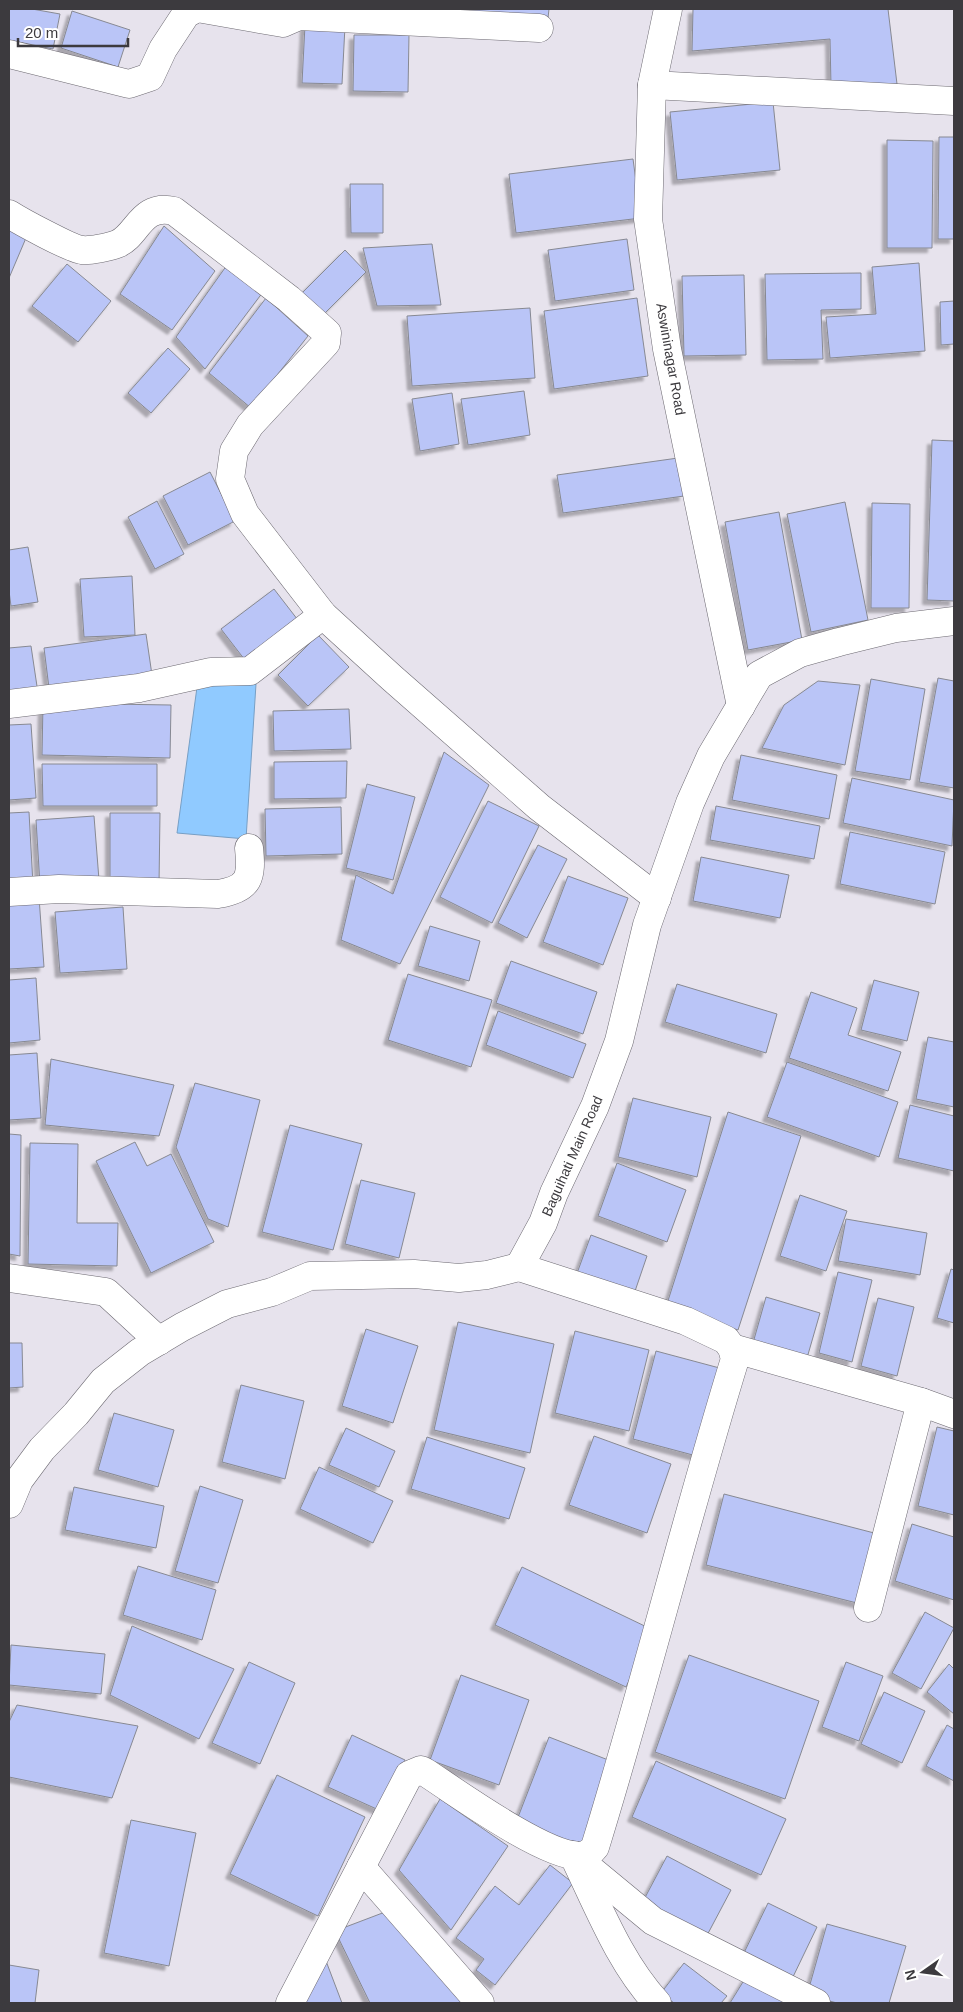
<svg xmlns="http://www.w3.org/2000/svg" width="963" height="2012" font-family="Helvetica,sans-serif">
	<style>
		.water { fill: #90caff; stroke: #779fc5 }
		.building { fill: #bac5f7; stroke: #878992; filter: url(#shadow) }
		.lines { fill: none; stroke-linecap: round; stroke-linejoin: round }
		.street-casing { stroke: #6d6a72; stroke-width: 29 }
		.secondary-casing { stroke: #6d6a72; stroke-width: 29 }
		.street { stroke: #fff; stroke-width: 28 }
		.secondary { stroke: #fff; stroke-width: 28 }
		.labels { text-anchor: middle; stroke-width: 4; stroke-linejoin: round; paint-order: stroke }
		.street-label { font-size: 14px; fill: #3c3a3e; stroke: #fff }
	</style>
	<defs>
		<filter id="shadow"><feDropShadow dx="-4.5" dy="4.5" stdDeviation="1" flood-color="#0004"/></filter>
	</defs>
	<rect width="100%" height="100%" fill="#e7e3ed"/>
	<path class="water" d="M 198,680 L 256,684 L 246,839 L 177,833 Z"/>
	<g class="building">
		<path d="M 9,9 L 32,9 L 60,14 L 53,49 L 9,40 Z"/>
		<path d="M 463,9 L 549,9 L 548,18 L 463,12 Z"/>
		<path d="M 693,9 L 888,9 L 897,84 L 831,86 L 830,39 L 692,51 Z"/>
		<path d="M 72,11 L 130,30 L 118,67 L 61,48 Z"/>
		<path d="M 305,25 L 345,26 L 342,84 L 302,83 Z"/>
		<path d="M 354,35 L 409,35 L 408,92 L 353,91 Z"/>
		<path d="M 773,102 L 780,170 L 677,180 L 670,112 Z"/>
		<path d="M 939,137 L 954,137 L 954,239 L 938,239 Z"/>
		<path d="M 887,140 L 933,141 L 932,248 L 887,248 Z"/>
		<path d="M 633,159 L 641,218 L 516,233 L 509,174 Z"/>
		<path d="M 350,184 L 383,184 L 383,233 L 351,233 Z"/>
		<path d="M 9,226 L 26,238 L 9,278 Z"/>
		<path d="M 164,226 L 215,271 L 172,330 L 120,294 Z"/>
		<path d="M 627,239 L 634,290 L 555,301 L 548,250 Z"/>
		<path d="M 432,244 L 441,305 L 377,306 L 363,248 Z"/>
		<path d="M 345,250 L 366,272 L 322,316 L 301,294 Z"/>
		<path d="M 919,263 L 925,351 L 830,358 L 826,317 L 876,314 L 872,267 Z"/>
		<path d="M 67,264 L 111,301 L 78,342 L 32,306 Z"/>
		<path d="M 227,265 L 263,292 L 205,369 L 176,337 Z"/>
		<path d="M 861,273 L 861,309 L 821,310 L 823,359 L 767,360 L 765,274 Z"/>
		<path d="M 744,275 L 746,355 L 684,356 L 682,276 Z"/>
		<path d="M 266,298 L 308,336 L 251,408 L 209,373 Z"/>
		<path d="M 637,298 L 648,376 L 554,389 L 544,311 Z"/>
		<path d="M 954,301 L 954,344 L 941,345 L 940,302 Z"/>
		<path d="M 530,308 L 535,378 L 412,386 L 407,316 Z"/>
		<path d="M 168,348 L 190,369 L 151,413 L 128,393 Z"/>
		<path d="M 524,391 L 530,435 L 468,445 L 461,399 Z"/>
		<path d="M 452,393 L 459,444 L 420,451 L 412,399 Z"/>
		<path d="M 932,440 L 954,441 L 954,601 L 927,600 Z"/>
		<path d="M 678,458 L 684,496 L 563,513 L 557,475 Z"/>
		<path d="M 210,472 L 235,521 L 188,545 L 163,496 Z"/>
		<path d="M 157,501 L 184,554 L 155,569 L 128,517 Z"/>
		<path d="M 845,502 L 868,620 L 811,632 L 787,514 Z"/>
		<path d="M 872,503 L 910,504 L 909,608 L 871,608 Z"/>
		<path d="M 779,512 L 802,640 L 748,650 L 725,522 Z"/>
		<path d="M 28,547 L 38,602 L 11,606 L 9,591 L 9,550 Z"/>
		<path d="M 132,576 L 135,635 L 84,637 L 80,579 Z"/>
		<path d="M 274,589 L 301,624 L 248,664 L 221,629 Z"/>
		<path d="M 146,634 L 152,675 L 49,688 L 44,648 Z"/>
		<path d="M 318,635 L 349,667 L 308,706 L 278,675 Z"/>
		<path d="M 31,646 L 38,693 L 9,696 L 9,648 Z"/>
		<path d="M 938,678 L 954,681 L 954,788 L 919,782 Z"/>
		<path d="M 871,679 L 925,689 L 910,780 L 855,771 Z"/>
		<path d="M 818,681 L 860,685 L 845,765 L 762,748 L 784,705 Z"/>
		<path d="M 43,703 L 171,705 L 170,758 L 42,755 Z"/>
		<path d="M 349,709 L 351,749 L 274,751 L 273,711 Z"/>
		<path d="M 31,724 L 36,798 L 9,800 L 9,725 Z"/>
		<path d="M 444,752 L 489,785 L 400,964 L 341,940 L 356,875 L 393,894 Z"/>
		<path d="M 741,755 L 837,775 L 829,819 L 732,800 Z"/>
		<path d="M 347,761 L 346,798 L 274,799 L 274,762 Z"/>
		<path d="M 42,764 L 157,764 L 157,806 L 43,806 Z"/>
		<path d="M 852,778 L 954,800 L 952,846 L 843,823 Z"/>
		<path d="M 367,784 L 415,797 L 393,880 L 346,868 Z"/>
		<path d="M 488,801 L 539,826 L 492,923 L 440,897 Z"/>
		<path d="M 716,806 L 820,826 L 814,859 L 710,840 Z"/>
		<path d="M 341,807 L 342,854 L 266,856 L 265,809 Z"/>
		<path d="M 29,812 L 33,885 L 9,886 L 9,813 Z"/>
		<path d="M 110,813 L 160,813 L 159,885 L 110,885 Z"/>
		<path d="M 94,816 L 99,880 L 40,885 L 36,820 Z"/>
		<path d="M 850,832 L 945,852 L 935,904 L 840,884 Z"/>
		<path d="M 538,845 L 567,859 L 527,938 L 498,923 Z"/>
		<path d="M 701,857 L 789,875 L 780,918 L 693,901 Z"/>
		<path d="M 568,876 L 628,898 L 603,965 L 543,942 Z"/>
		<path d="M 39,897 L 44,967 L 9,969 L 9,899 Z"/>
		<path d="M 123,907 L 127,969 L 60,973 L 55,912 Z"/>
		<path d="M 430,926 L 480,941 L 469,981 L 418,966 Z"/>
		<path d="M 511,961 L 597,992 L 583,1034 L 496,1003 Z"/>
		<path d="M 408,974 L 492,1000 L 471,1067 L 388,1040 Z"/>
		<path d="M 36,978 L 40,1040 L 9,1043 L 9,980 Z"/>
		<path d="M 874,980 L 919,992 L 907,1041 L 861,1030 Z"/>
		<path d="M 677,984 L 777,1014 L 766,1053 L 665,1022 Z"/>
		<path d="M 811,992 L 857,1008 L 848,1035 L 901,1052 L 888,1091 L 789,1058 Z"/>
		<path d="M 498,1011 L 586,1044 L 573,1078 L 486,1045 Z"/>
		<path d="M 928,1037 L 954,1042 L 954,1107 L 916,1099 Z"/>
		<path d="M 37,1053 L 41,1118 L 9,1120 L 9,1055 Z"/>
		<path d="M 51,1059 L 174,1085 L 159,1136 L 45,1125 Z"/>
		<path d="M 787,1062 L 898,1102 L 879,1157 L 767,1117 Z"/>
		<path d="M 195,1083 L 260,1100 L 228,1227 L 208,1219 L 176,1147 Z"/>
		<path d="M 633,1098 L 711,1117 L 697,1177 L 618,1157 Z"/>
		<path d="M 910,1105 L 954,1116 L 954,1171 L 898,1158 Z"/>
		<path d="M 728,1112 L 801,1136 L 738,1330 L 666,1307 Z"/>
		<path d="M 290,1125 L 362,1144 L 333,1250 L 262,1232 Z"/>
		<path d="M 9,1134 L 21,1135 L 20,1256 L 9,1254 Z"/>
		<path d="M 135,1142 L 147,1166 L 171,1154 L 214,1242 L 151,1273 L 96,1161 Z"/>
		<path d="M 30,1143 L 78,1144 L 77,1223 L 118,1223 L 117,1266 L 28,1264 Z"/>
		<path d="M 617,1163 L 686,1190 L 667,1242 L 598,1216 Z"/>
		<path d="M 361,1180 L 415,1193 L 399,1258 L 345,1244 Z"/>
		<path d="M 800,1195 L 847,1211 L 826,1271 L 780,1256 Z"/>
		<path d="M 846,1219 L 927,1233 L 920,1275 L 838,1261 Z"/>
		<path d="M 591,1235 L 647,1256 L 633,1297 L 576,1276 Z"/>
		<path d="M 951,1269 L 954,1270 L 954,1323 L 937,1318 Z"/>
		<path d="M 838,1272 L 872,1280 L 852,1362 L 819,1353 Z"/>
		<path d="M 766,1297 L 820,1313 L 807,1358 L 753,1343 Z"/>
		<path d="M 878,1298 L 914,1307 L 897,1376 L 861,1366 Z"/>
		<path d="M 458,1322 L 554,1344 L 530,1453 L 434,1430 Z"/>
		<path d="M 366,1329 L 418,1346 L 393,1423 L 342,1406 Z"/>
		<path d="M 575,1331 L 649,1350 L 629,1431 L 555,1413 Z"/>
		<path d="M 9,1343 L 22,1343 L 23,1387 L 9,1388 Z"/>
		<path d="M 656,1351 L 727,1370 L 704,1458 L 633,1439 Z"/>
		<path d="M 241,1385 L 304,1401 L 285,1479 L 222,1462 Z"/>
		<path d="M 114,1413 L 174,1430 L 158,1487 L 98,1470 Z"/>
		<path d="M 937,1427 L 954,1431 L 954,1515 L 918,1506 Z"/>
		<path d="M 346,1428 L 395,1451 L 379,1487 L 329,1465 Z"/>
		<path d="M 594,1436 L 671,1464 L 647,1533 L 569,1505 Z"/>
		<path d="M 427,1437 L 525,1468 L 509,1519 L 411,1489 Z"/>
		<path d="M 319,1467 L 393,1501 L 373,1543 L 300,1509 Z"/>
		<path d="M 200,1486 L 243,1500 L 218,1583 L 175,1571 Z"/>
		<path d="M 74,1487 L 164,1506 L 156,1548 L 65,1530 Z"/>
		<path d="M 724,1494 L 878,1534 L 861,1604 L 706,1565 Z"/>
		<path d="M 912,1524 L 954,1537 L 954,1600 L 895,1581 Z"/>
		<path d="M 138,1566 L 216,1590 L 202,1640 L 123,1615 Z"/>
		<path d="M 522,1567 L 653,1630 L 626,1687 L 495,1625 Z"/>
		<path d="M 925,1612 L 954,1628 L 921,1689 L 892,1673 Z"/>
		<path d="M 132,1626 L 234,1669 L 199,1739 L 110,1695 Z"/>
		<path d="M 11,1645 L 105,1654 L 101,1694 L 9,1685 Z"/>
		<path d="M 689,1655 L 819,1701 L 785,1799 L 655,1752 Z"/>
		<path d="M 249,1662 L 295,1683 L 260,1764 L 212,1743 Z"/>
		<path d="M 846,1662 L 883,1676 L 859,1741 L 822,1727 Z"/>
		<path d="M 949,1664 L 954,1669 L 954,1714 L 927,1692 Z"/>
		<path d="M 461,1675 L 529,1700 L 499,1785 L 430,1760 Z"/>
		<path d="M 884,1692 L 925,1711 L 902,1763 L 861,1744 Z"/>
		<path d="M 17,1705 L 138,1726 L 112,1798 L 9,1777 L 9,1722 Z"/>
		<path d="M 947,1725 L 954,1729 L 954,1781 L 926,1766 Z"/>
		<path d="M 352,1735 L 405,1760 L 381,1811 L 328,1787 Z"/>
		<path d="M 549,1737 L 616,1763 L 582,1852 L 515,1825 Z"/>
		<path d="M 656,1761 L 786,1819 L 761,1875 L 632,1817 Z"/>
		<path d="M 277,1775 L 365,1817 L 318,1916 L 230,1874 Z"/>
		<path d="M 440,1799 L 508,1846 L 451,1930 L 399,1870 Z"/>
		<path d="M 131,1820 L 196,1833 L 169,1966 L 104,1953 Z"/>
		<path d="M 667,1856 L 731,1890 L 704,1941 L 640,1907 Z"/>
		<path d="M 550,1865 L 573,1883 L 495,1985 L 476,1970 L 484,1959 L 456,1938 L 495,1886 L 519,1905 Z"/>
		<path d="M 768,1903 L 817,1927 L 791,1981 L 742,1957 Z"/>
		<path d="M 393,1909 L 465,2003 L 370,2003 L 335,1931 Z"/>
		<path d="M 827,1924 L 906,1946 L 889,2003 L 837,2003 L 807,1995 Z"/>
		<path d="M 326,1961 L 342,2003 L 302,2003 Z"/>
		<path d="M 684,1963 L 727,1996 L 721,2003 L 674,2003 L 661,1993 Z"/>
		<path d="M 9,1965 L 39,1970 L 35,2003 L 9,2003 Z"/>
		<path d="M 746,1977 L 787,2003 L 730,2003 Z"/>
	</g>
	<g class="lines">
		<g class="street-casing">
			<g id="street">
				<path d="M 203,9 L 283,23 L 299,16 L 539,28"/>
				<path d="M 668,9 L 652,85 L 648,219 L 667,349 L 741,706"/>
				<path d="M 9,54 L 129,84 L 150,77 L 163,49 L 186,14 L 195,9"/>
				<path d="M 652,85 L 954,101"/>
				<path d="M 9,214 C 20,221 71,249 82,250 C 90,251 109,247 117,244 C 138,236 140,203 174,211 L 289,299 L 327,333 L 326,343 L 250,425 L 234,451 L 230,479 L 245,514 L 323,615 L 392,678 L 539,807 L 657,898"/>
				<path d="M 9,704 L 139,688 L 211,672 L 250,671 L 323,615"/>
				<path d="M 9,892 L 59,889 L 218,894 C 250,889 252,877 249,848"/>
				<path d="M 9,1278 L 106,1292 L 159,1341"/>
				<path d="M 732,1348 L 921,1402 L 954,1414"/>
				<path d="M 868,1608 L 921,1402"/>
				<path d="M 573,1855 L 653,1921 L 816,2003"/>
				<path d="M 577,1863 C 600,1911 621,1964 657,2003"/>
				<path d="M 361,1867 L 480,2003"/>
				<path d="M 290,2003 L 409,1775 L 421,1770 L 425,1772 C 457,1793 543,1855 579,1856 C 586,1856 591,1852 595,1847 C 645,1685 685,1521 735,1359 L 732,1348 L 726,1340 L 686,1321 L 519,1267"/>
			</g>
		</g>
		<g class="secondary-casing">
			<path id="secondary" d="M 9,1504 L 19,1480 L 42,1449 L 76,1414 L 103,1381 L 140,1352 L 182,1327 L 227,1304 L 272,1292 L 310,1276 L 414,1274 L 459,1278 L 487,1275 L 519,1267 L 543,1223 L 554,1193 L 595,1106 L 619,1041 L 647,925 L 690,803 L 711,756 L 759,675 L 800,653 L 839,642 L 896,628 L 954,621"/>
		</g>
		<use href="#street" class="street"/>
		<use href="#secondary" class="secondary"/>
	</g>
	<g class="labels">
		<g class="street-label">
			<text transform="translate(671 359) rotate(80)" y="5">Aswininagar Road</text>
			<text transform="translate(572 1156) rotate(-66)" y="5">Baguihati Main Road</text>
		</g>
	</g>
	<rect width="963" height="2012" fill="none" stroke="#3c3a3e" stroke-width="20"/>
	<g transform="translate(923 1972) rotate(256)" stroke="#ffffff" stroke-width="4" paint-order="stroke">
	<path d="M0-4L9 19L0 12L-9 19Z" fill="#3c3a3e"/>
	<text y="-8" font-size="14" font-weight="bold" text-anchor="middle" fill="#3c3a3e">N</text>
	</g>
	<path d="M18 38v8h110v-8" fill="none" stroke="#3c3a3e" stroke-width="2.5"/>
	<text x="25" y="38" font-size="15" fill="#3c3a3e" stroke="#ffffff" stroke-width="4" paint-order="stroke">20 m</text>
</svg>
